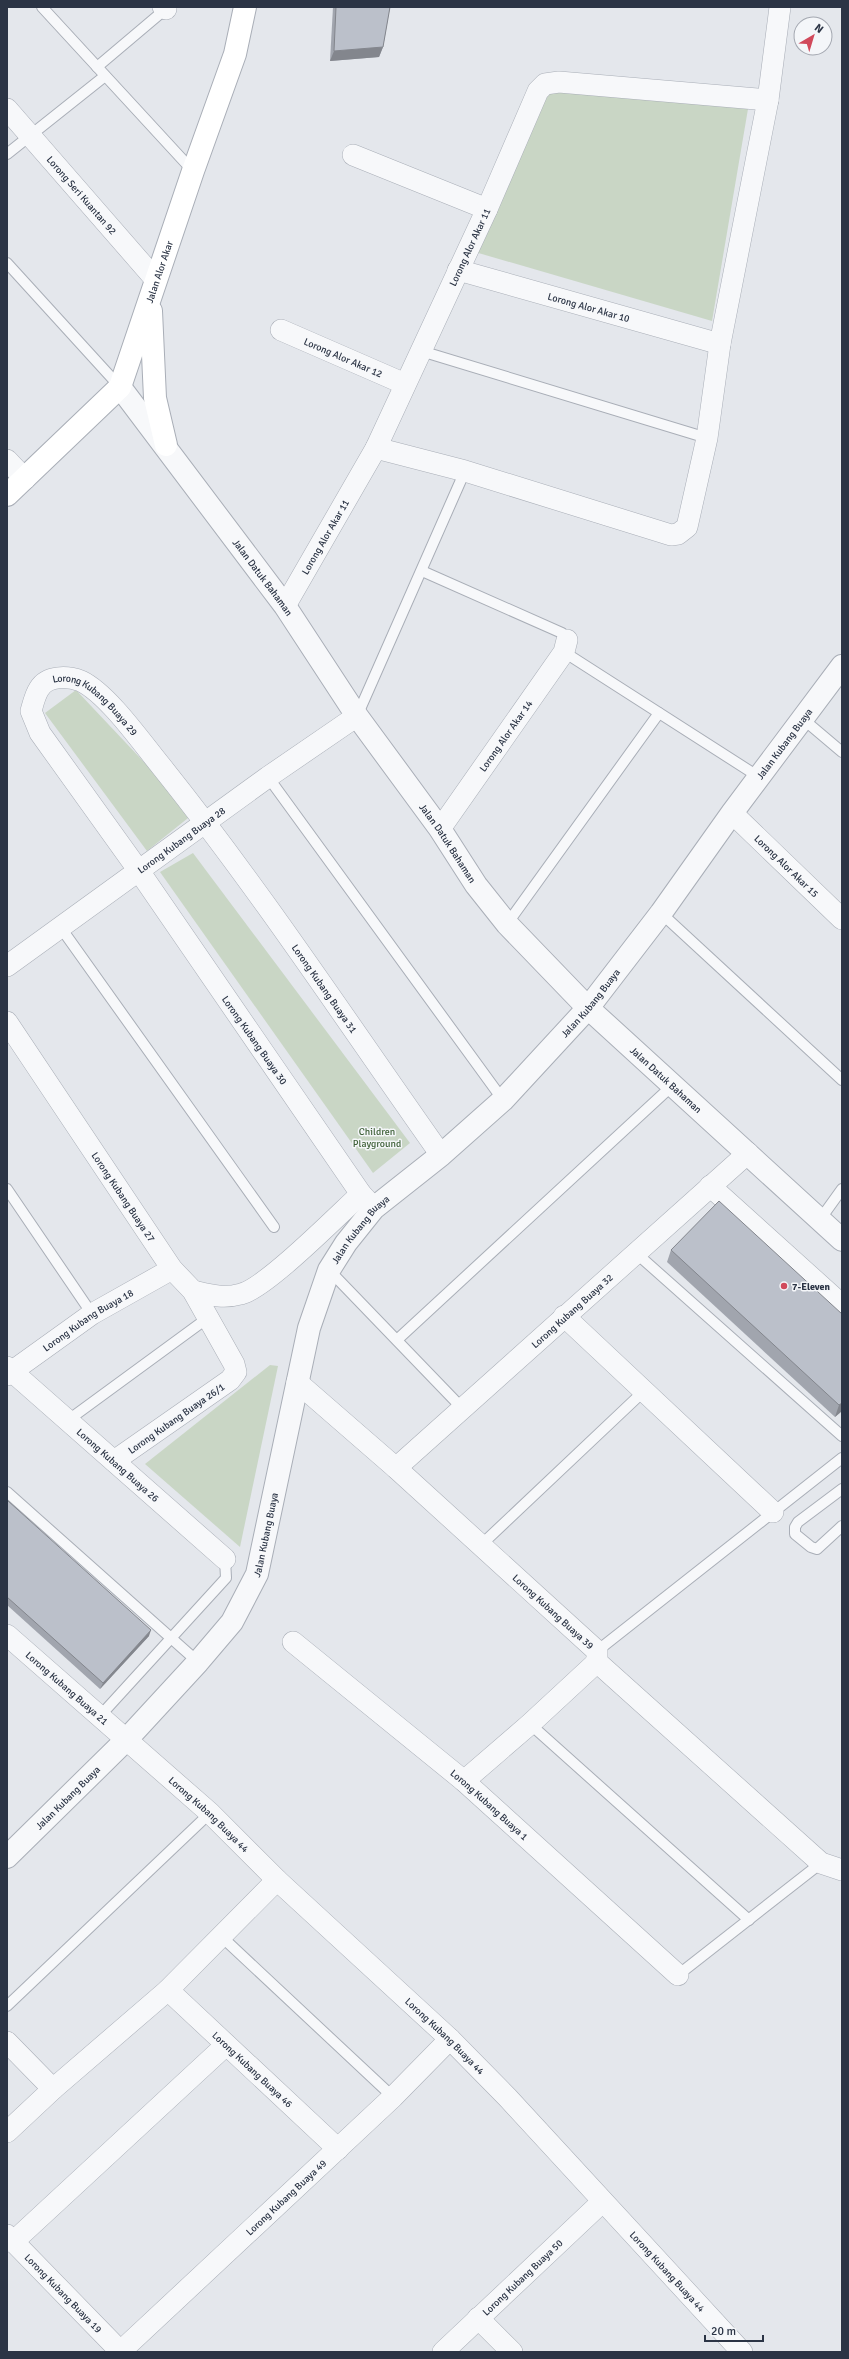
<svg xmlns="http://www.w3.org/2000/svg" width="849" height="2359" font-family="Signika,sans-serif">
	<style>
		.green { fill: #c9d6c5 }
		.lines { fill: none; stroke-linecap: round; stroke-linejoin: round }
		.service-casing { stroke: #a9aeb7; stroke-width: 12 }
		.minor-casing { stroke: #a9aeb7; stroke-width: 22 }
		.tertiary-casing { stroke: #a9aeb7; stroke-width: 24 }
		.secondary-casing { stroke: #a9aeb7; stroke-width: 24 }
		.service { stroke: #f7f8fa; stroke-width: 10 }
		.minor { stroke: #f7f8fa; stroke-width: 21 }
		.tertiary { stroke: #f7f8fa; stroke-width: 22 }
		.secondary { stroke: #fff; stroke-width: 22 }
		.wall { fill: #a1a5ae }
		.shaded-wall { fill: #83868d }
		.building { fill: #bbc0ca; stroke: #83868d }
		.poi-dot { fill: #d1495b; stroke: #f4f6f9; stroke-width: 1.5 }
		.labels { text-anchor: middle; stroke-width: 3; stroke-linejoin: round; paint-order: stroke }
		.street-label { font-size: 10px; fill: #2b3445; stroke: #f4f6f9 }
		.park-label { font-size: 10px; fill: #3f6138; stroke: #f4f6f9 }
		.poi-label { font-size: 10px; font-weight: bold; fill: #2b3445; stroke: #f4f6f9; text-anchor: start }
	</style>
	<rect width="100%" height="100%" fill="#e4e7ec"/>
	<g class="green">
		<path d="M 544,87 L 749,103 L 712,321 L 475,252 Z"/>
		<path d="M 76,690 L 193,814 L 147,851 L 45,713 Z"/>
		<path d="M 193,853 L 410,1143 L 373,1173 L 160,872 Z"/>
		<path d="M 270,1365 L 278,1366 L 240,1547 L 145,1464 Z"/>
	</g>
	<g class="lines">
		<g class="service-casing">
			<g id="service">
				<path d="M 42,7 L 193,171"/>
				<path d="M 97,67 L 168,7"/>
				<path d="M 7,154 L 105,76"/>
				<path d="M 7,263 L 120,387"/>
				<path d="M 421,351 L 707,438"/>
				<path d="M 422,571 L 562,633 L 567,640"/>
				<path d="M 564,652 L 759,777"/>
				<path d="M 357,716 L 465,471"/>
				<path d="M 803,719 L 842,752"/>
				<path d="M 268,777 L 503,1100"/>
				<path d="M 661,913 L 842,1080"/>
				<path d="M 507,924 L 659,713"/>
				<path d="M 61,928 L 274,1227"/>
				<path d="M 7,1189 L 92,1314"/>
				<path d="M 819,1221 L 842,1189"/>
				<path d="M 636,1253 L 842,1436"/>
				<path d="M 329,1270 L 462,1408"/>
				<path d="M 398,1339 L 674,1084"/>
				<path d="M 67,1421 L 209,1317"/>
				<path d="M 842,1489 L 798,1522 L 795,1527 L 795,1534 L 811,1547 L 817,1549 L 842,1526"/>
				<path d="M 7,1492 L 198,1662"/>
				<path d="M 480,1546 L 644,1391"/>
				<path d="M 597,1651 L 842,1458"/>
				<path d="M 100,1716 L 226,1578 L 225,1559"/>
				<path d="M 530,1724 L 749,1920"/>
				<path d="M 222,1937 L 393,2097"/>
				<path d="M 678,1975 L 821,1863"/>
				<path d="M 7,2006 L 210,1813"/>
			</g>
		</g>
		<g class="minor-casing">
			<g id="minor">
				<path d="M 163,7 L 166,9"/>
				<path id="s1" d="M 7,109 L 156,280"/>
				<path d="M 353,155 L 487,209"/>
				<path id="s2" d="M 458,270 L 720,344"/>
				<path id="s3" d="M 281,330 L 405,384"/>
				<path d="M 376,448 L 465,471 L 671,535 L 678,534 L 687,527 L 707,438 L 720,344 L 768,100 L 780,7"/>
				<path d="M 7,460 L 25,479"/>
				<path id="s4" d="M 285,606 L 376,448 L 487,209 L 538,91 L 545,84 L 559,82 L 768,100"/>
				<path id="s5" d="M 732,813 L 842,919"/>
				<path id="s6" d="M 440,829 L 564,652 L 567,640"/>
				<path id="s7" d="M 7,966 L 268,777 L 357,716"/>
				<path id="s8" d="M 7,1022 L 172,1269 L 193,1291 L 234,1364 L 236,1372 L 230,1380 L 114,1461"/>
				<path d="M 710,1186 L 842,1305"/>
				<path id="s9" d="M 374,1208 L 361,1194 L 139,871 L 40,733 L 31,711 C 33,704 35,695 39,689 C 47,675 68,676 81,681 C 108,694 142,743 161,766 C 261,891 349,1025 441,1155"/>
				<path d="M 193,1291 C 210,1295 223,1299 241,1294 C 266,1288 338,1215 361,1194"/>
				<path d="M 564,1316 L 773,1512"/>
				<path id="s10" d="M 7,1367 L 225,1559"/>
				<path id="s11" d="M 7,1375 L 92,1314 L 172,1269"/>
				<path id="s12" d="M 297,1382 L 396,1468 L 597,1651 L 597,1662 L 821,1863 L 842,1870"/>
				<path id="s13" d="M 396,1468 L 748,1153"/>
				<path id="s14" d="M 7,1635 L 210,1813 L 277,1880 L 450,2039 L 508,2098 L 742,2352"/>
				<path id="s15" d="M 293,1642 L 464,1781 L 678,1975"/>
				<path d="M 464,1781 L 530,1724 L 597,1662"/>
				<path id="s16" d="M 168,1990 L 338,2149"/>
				<path d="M 7,2042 L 53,2089"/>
				<path d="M 7,2132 L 53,2089 L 168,1990 L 277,1880"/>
				<path id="s17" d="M 7,2235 L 120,2351"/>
				<path d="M 13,2242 L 226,2045"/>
				<path d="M 478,2318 L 512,2352"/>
				<path id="s18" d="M 120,2352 L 393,2097 L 450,2039"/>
				<path id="s19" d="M 443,2352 L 602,2202"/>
			</g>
		</g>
		<g class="tertiary-casing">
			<g id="tertiary">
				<path id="s20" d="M 120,387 L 285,606 L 357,716 L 440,829 L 476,885 L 507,924 L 588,1008 L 842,1240"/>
				<path id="s21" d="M 7,1857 L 127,1739 L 198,1662 L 232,1622 L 257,1574 L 309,1328 L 329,1270 L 346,1243 L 374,1208 L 441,1155 L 503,1100 L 588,1008 L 661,913 L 732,813 L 842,666"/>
			</g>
		</g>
		<g class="secondary-casing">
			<g id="secondary">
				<path d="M 151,311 L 155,398 L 166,445"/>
				<path id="s22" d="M 7,495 L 120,387 L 193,171 L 235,54 L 245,7"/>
			</g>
		</g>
		<use href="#service" class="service"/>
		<use href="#minor" class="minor"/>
		<use href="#tertiary" class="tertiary"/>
		<use href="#secondary" class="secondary"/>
	</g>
	<g class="wall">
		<path d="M 333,7 L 390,7 L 383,47 L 379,57 L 330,61 Z"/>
		<path d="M 671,1250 L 842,1314 L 842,1411 L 835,1417 L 667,1262 Z"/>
		<path d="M 7,1500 L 149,1636 L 100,1689 L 7,1605 Z"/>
	</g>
	<g class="shaded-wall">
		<path d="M 383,47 L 379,57 L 330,61 L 334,51 Z"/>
		<path d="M 842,1403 L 842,1411 L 835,1417 L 839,1405 Z"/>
		<path d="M 151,1630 L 149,1636 L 100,1689 L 103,1683 Z"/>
	</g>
	<g class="building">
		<path d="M 336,7 L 390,7 L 383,47 L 334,51 Z"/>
		<path d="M 719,1201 L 842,1314 L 842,1403 L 839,1405 L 671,1250 Z"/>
		<path d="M 7,1500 L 151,1630 L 103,1683 L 7,1597 Z"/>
	</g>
	<circle class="poi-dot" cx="784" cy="1286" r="4"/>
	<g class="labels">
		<g class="street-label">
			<text dy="4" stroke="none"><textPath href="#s1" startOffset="114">Lorong Seri Kuantan 92</textPath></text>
			<text dy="4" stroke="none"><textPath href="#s4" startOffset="404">Lorong Alor Akar 11</textPath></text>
			<text dy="4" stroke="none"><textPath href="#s22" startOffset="278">Jalan Alor Akar</textPath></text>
			<text dy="4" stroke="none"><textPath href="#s2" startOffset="136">Lorong Alor Akar 10</textPath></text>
			<text dy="4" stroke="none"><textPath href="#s3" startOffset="68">Lorong Alor Akar 12</textPath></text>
			<text dy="4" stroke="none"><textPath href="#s4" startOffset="80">Lorong Alor Akar 11</textPath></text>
			<text dy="4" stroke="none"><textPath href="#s20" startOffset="238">Jalan Datuk Bahaman</textPath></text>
			<text dy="4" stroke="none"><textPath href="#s9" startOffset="698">Lorong Kubang Buaya 29</textPath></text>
			<text dy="4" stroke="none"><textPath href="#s6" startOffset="114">Lorong Alor Akar 14</textPath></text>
			<text dy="4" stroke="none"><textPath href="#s21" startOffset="1392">Jalan Kubang Buaya</textPath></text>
			<text dy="4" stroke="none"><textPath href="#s7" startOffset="215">Lorong Kubang Buaya 28</textPath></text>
			<text dy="4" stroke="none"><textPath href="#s20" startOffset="562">Jalan Datuk Bahaman</textPath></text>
			<text dy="4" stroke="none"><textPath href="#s5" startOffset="76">Lorong Alor Akar 15</textPath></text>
			<text dy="4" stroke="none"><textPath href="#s9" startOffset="1068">Lorong Kubang Buaya 31</textPath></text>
			<text dy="4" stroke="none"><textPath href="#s21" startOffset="1068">Jalan Kubang Buaya</textPath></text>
			<text transform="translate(255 1040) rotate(55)" y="4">Lorong Kubang Buaya 30</text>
			<text dy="4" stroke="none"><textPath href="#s20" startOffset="885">Jalan Datuk Bahaman</textPath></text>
			<text dy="4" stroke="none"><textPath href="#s8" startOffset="210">Lorong Kubang Buaya 27</textPath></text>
			<text dy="4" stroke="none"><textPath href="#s21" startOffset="744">Jalan Kubang Buaya</textPath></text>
			<text dy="4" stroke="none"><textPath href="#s13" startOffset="236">Lorong Kubang Buaya 32</textPath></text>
			<text dy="4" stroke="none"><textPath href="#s11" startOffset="98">Lorong Kubang Buaya 18</textPath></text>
			<text transform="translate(176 1418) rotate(-35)" y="4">Lorong Kubang Buaya 26/1</text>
			<text dy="4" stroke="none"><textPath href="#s10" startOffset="148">Lorong Kubang Buaya 26</textPath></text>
			<text dy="4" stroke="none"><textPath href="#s21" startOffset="420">Jalan Kubang Buaya</textPath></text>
			<text dy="4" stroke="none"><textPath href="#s12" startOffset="344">Lorong Kubang Buaya 39</textPath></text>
			<text dy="4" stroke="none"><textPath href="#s14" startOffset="80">Lorong Kubang Buaya 21</textPath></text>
			<text dy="4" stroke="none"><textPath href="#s21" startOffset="85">Jalan Kubang Buaya</textPath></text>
			<text dy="4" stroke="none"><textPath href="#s15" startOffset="255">Lorong Kubang Buaya 1</textPath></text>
			<text dy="4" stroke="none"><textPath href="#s14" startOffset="270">Lorong Kubang Buaya 44</textPath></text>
			<text dy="4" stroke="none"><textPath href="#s14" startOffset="594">Lorong Kubang Buaya 44</textPath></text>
			<text dy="4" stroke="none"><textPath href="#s16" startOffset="116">Lorong Kubang Buaya 46</textPath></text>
			<text dy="4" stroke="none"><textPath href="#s18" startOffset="227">Lorong Kubang Buaya 49</textPath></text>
			<text dy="4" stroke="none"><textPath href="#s14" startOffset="918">Lorong Kubang Buaya 44</textPath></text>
			<text dy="4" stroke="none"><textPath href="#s19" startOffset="109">Lorong Kubang Buaya 50</textPath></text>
			<text dy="4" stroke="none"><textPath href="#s17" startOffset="81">Lorong Kubang Buaya 19</textPath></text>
		</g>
		<g class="park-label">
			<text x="377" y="1135">Children<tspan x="377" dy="12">Playground</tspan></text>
		</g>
		<g class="poi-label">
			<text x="792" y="1290">7-Eleven</text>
		</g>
	</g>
	<rect width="849" height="2359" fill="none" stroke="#2b3445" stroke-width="16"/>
	<g transform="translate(813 36) rotate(38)"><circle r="19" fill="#f4f6f9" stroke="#a4a8b1"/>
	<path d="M0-3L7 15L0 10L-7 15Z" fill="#d1495b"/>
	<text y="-6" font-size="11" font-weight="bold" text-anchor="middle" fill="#2b3445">N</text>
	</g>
	<path d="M705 2335v6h58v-6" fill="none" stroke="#2b3445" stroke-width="2"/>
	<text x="711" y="2335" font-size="12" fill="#2b3445" stroke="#f4f6f9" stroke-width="3" paint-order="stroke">20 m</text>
</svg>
